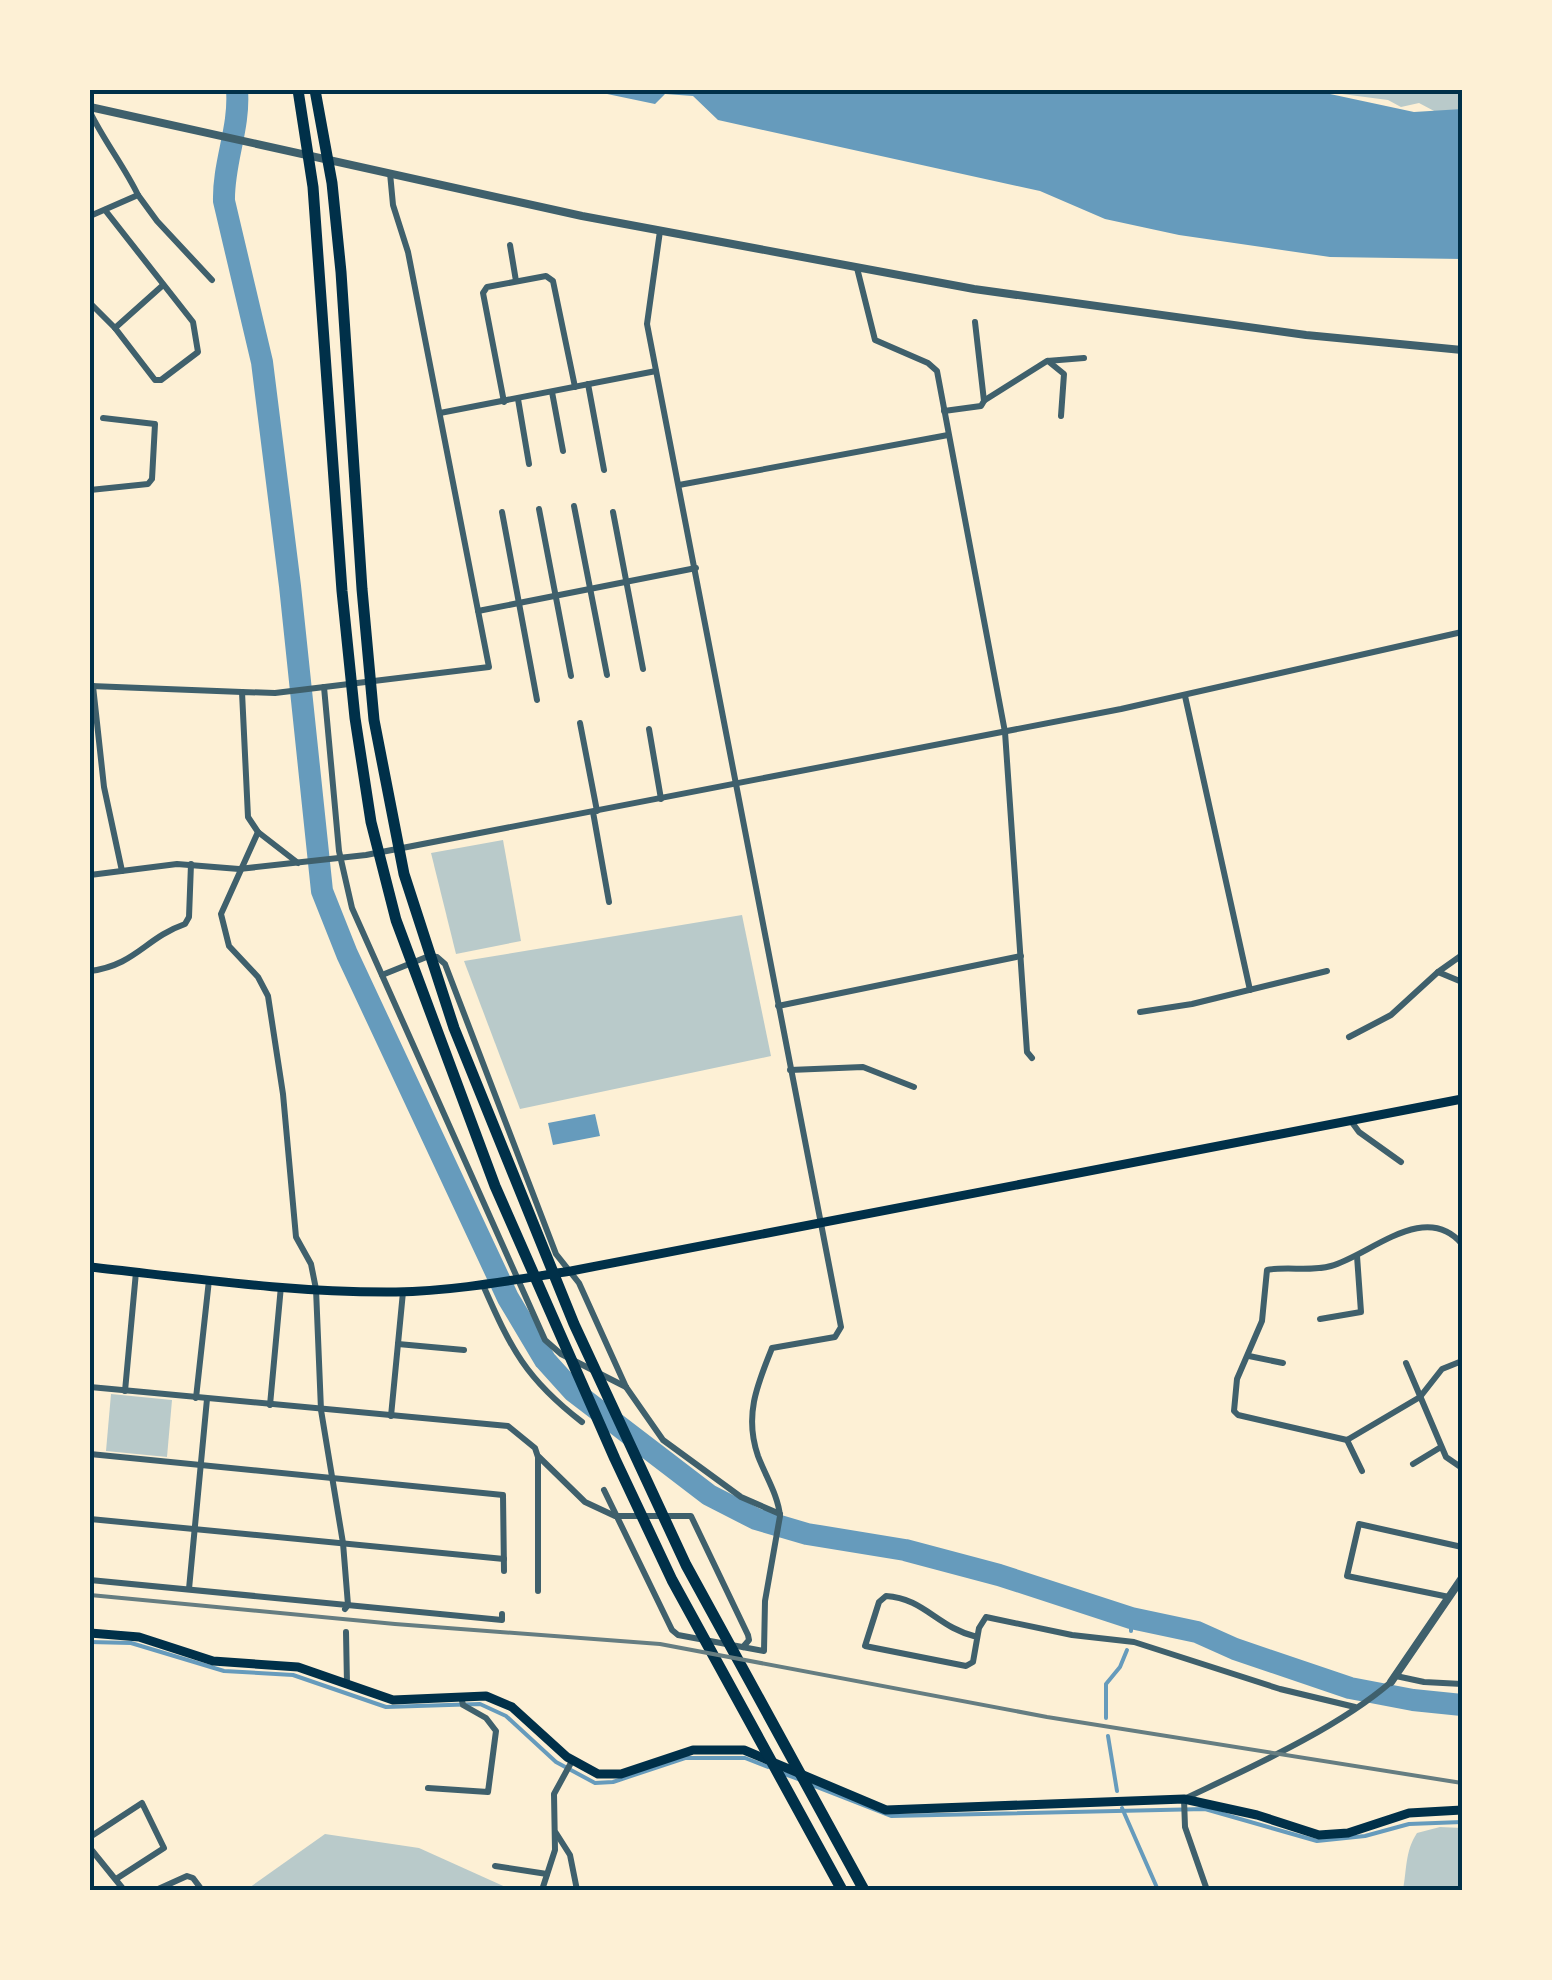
<svg xmlns="http://www.w3.org/2000/svg" width="1552" height="1980" font-family="Lora,serif">
	<style>
		.green { fill: #b9caca }
		.water { fill: #669bbc }
		.lines { fill: none; stroke-linecap: round; stroke-linejoin: round }
		.stream { stroke: #669bbc; stroke-width: 4 }
		.river { stroke: #669bbc; stroke-width: 22 }
		.minor { stroke: #3f606c; stroke-width: 6 }
		.tertiary { stroke: #3f606c; stroke-width: 8 }
		.secondary { stroke: #003049; stroke-width: 9 }
		.motorway { stroke: #003049; stroke-width: 11 }
		.rail { stroke: #657d81; stroke-width: 4 }
		.neatline { fill: none; stroke: #003049; stroke-width: 4 }
	</style>
	<rect width="100%" height="100%" fill="#fdf0d5"/>
	<g class="green">
		<path d="M 1334,90 L 1462,90 L 1462,115 L 1436,112 L 1419,103 L 1401,107 L 1388,100 L 1342,94 Z"/>
		<path d="M 503,840 L 521,941 L 456,954 L 431,853 Z"/>
		<path d="M 742,915 L 771,1056 L 520,1109 L 464,961 Z"/>
		<path d="M 111,1394 L 172,1400 L 167,1457 L 106,1451 Z"/>
		<path d="M 1440,1827 L 1462,1828 L 1462,1890 L 1403,1890 C 1407,1869 1405,1851 1417,1833 Z"/>
		<path d="M 325,1834 L 419,1848 L 512,1890 L 246,1890 Z"/>
	</g>
	<g class="water">
		<path d="M 588,90 L 1289,90 L 1316,91 L 1414,112 L 1462,109 L 1462,259 L 1330,257 L 1179,235 L 1105,219 L 1040,191 L 718,120 L 693,96 L 665,94 L 655,104 Z"/>
		<path d="M 595,1114 L 600,1136 L 553,1145 L 548,1123 Z"/>
	</g>
	<g class="lines">
		<g class="stream">
			<path d="M 1131,1618 L 1131,1631"/>
			<path d="M 90,1642 L 131,1643 L 224,1671 L 293,1675 L 386,1707 L 480,1704 L 506,1716 L 556,1762 L 595,1783 L 613,1782 L 685,1758 L 745,1758 L 768,1767"/>
			<path d="M 1106,1718 L 1106,1684 L 1120,1667 L 1127,1650"/>
			<path d="M 1108,1736 L 1117,1791"/>
			<path d="M 782,1773 L 801,1780"/>
			<path d="M 809,1784 L 891,1816 L 1205,1809 L 1317,1841 L 1365,1836 L 1409,1824 L 1462,1822"/>
			<path d="M 1122,1808 L 1158,1890"/>
		</g>
		<path class="river" d="M 237,90 C 240,128 223,163 224,201 L 262,362 L 290,586 L 322,891 L 347,954 L 508,1298 L 545,1360 L 573,1391 L 709,1495 L 756,1519 L 807,1534 L 905,1550 L 999,1575 L 1131,1618 L 1197,1632 L 1235,1649 L 1350,1688 L 1413,1700 L 1462,1705"/>
		<g class="minor">
			<path d="M 90,112 C 104,141 124,166 138,195"/>
			<path d="M 90,216 L 138,195 L 157,221 L 212,280"/>
			<path d="M 510,245 L 516,281"/>
			<path d="M 857,268 L 875,340 L 928,363 L 937,371 L 1005,732 L 1027,1052 L 1032,1058"/>
			<path d="M 90,303 L 115,328 L 155,380 L 161,380 L 198,352 L 193,322 L 105,210"/>
			<path d="M 115,328 L 162,286"/>
			<path d="M 1048,361 L 1064,374 L 1061,416"/>
			<path d="M 588,384 L 604,470"/>
			<path d="M 552,392 L 563,451"/>
			<path d="M 518,399 L 529,464"/>
			<path d="M 985,400 L 1047,361 L 1084,358"/>
			<path d="M 504,402 L 483,293 L 487,287 L 546,276 L 553,281 L 575,387"/>
			<path d="M 944,411 L 981,406 L 984,401 L 975,322"/>
			<path d="M 440,413 L 656,371"/>
			<path d="M 679,485 L 948,435"/>
			<path d="M 90,490 L 148,484 L 152,479 L 155,424 L 103,418"/>
			<path d="M 574,506 L 607,675"/>
			<path d="M 539,509 L 571,676"/>
			<path d="M 502,512 L 537,700"/>
			<path d="M 613,512 L 643,669"/>
			<path d="M 478,611 L 696,568"/>
			<path d="M 91,686 L 242,692"/>
			<path d="M 93,686 L 104,787 L 122,871"/>
			<path d="M 324,687 L 339,851 L 352,908 L 545,1340 L 561,1354 L 626,1387"/>
			<path d="M 1185,696 L 1250,990"/>
			<path d="M 580,723 L 597,811"/>
			<path d="M 649,729 L 661,799"/>
			<path d="M 593,812 L 609,902"/>
			<path d="M 258,832 L 221,914 L 229,946 L 258,977 L 268,996 L 283,1094 L 296,1237 L 311,1264 L 316,1289 L 321,1410 L 343,1543 L 348,1605 L 345,1609"/>
			<path d="M 298,863 L 258,832 L 248,817 L 242,692 L 275,693 L 489,667 L 408,252 L 393,205 L 390,173"/>
			<path d="M 90,875 L 177,864 L 239,869 L 366,855 L 1121,709 L 1462,632"/>
			<path d="M 90,971 C 136,965 145,938 185,924 L 189,917 L 191,864"/>
			<path d="M 1438,972 L 1462,982"/>
			<path d="M 382,975 L 429,956 L 437,957 L 445,964 L 556,1254 L 579,1283 L 626,1387 L 663,1440 L 741,1497 L 780,1514"/>
			<path d="M 778,1006 L 1021,956"/>
			<path d="M 1140,1012 L 1192,1004 L 1327,971"/>
			<path d="M 1349,1037 L 1391,1015 L 1438,972 L 1462,955"/>
			<path d="M 790,1070 L 863,1067 L 914,1087"/>
			<path d="M 1351,1121 L 1359,1132 L 1401,1162"/>
			<path d="M 1462,1244 C 1425,1200 1370,1255 1331,1266 C 1310,1272 1288,1266 1267,1270 L 1262,1321 L 1237,1379 L 1234,1411 L 1238,1415 L 1347,1440 L 1420,1397 L 1442,1369 L 1462,1361"/>
			<path d="M 483,1285 C 511,1349 526,1379 582,1422"/>
			<path d="M 1320,1319 L 1361,1312 L 1357,1256"/>
			<path d="M 398,1344 L 464,1350"/>
			<path d="M 1249,1356 L 1283,1363"/>
			<path d="M 1406,1363 L 1446,1457 L 1462,1468"/>
			<path d="M 90,1387 L 508,1426 L 535,1448 L 538,1457 L 538,1591"/>
			<path d="M 125,1391 L 136,1272"/>
			<path d="M 196,1398 L 209,1280"/>
			<path d="M 270,1405 L 281,1286"/>
			<path d="M 391,1416 L 403,1292"/>
			<path d="M 1347,1440 L 1362,1471"/>
			<path d="M 90,1454 L 503,1495 L 504,1571"/>
			<path d="M 539,1457 L 585,1502 L 615,1516 L 691,1516 L 748,1635 L 749,1640 L 743,1647"/>
			<path d="M 1413,1464 L 1441,1447"/>
			<path d="M 604,1490 L 672,1630 L 678,1635 L 764,1651 L 765,1601 L 780,1516 C 778,1495 766,1477 758,1456 C 744,1416 757,1385 772,1348 L 835,1337 L 841,1327 L 647,324 L 660,231"/>
			<path d="M 90,1519 L 504,1559"/>
			<path d="M 90,1580 L 502,1620 L 502,1614"/>
			<path d="M 189,1589 L 207,1399"/>
			<path d="M 1449,1597 L 1347,1576 L 1359,1524 L 1462,1547"/>
			<path d="M 346,1632 L 347,1684"/>
			<path d="M 977,1637 C 938,1628 924,1598 886,1596 L 879,1602 L 865,1646 L 966,1666 L 973,1662 L 979,1628 L 986,1617 L 1072,1635 L 1134,1642 L 1280,1689 L 1355,1707"/>
			<path d="M 1396,1676 L 1424,1682 L 1462,1684"/>
			<path d="M 428,1788 L 488,1792 L 496,1731 L 486,1718 L 463,1705 L 461,1696"/>
			<path d="M 556,1833 L 570,1855 L 577,1890"/>
			<path d="M 90,1837 L 142,1803 L 164,1848 L 116,1879"/>
			<path d="M 90,1848 L 124,1890"/>
			<path d="M 495,1866 L 547,1874"/>
			<path d="M 156,1890 L 187,1876 L 193,1878 L 202,1890"/>
			<path d="M 542,1890 L 555,1850 L 554,1794 L 572,1761"/>
			<path d="M 1207,1890 L 1185,1827 L 1184,1799 C 1249,1768 1337,1729 1391,1682"/>
		</g>
		<g class="tertiary">
			<path d="M 90,107 L 582,216 L 974,289 L 1306,335 L 1462,350"/>
			<path d="M 1391,1682 L 1462,1578"/>
		</g>
		<g class="secondary">
			<path d="M 90,1267 C 191,1278 294,1293 396,1292 C 455,1291 512,1280 571,1271 L 1462,1099"/>
			<path d="M 90,1633 L 139,1637 L 213,1661 L 298,1667 L 393,1700 L 486,1696 L 512,1707 L 567,1757 L 598,1774 L 621,1774 L 693,1750 L 744,1750 L 886,1810 L 1184,1799 L 1257,1815 L 1319,1835 L 1348,1833 L 1409,1813 L 1462,1810"/>
		</g>
		<g class="motorway">
			<path d="M 298,90 L 313,187 L 342,591 L 355,718 L 371,822 L 396,920 L 495,1186 L 615,1459 L 672,1580 L 842,1890"/>
			<path d="M 315,90 L 332,183 L 341,272 L 362,589 L 374,720 L 404,874 L 454,1028 L 574,1324 L 686,1565 L 864,1890"/>
		</g>
		<path class="rail" d="M 90,1595 L 395,1624 L 660,1644 L 1047,1717 L 1462,1783"/>
	</g>
	<rect width="1552" height="1980" fill="none" stroke="#fdf0d5" stroke-width="185"/>
	<rect x="92" y="92" width="1368" height="1796" class="neatline"/>
</svg>
